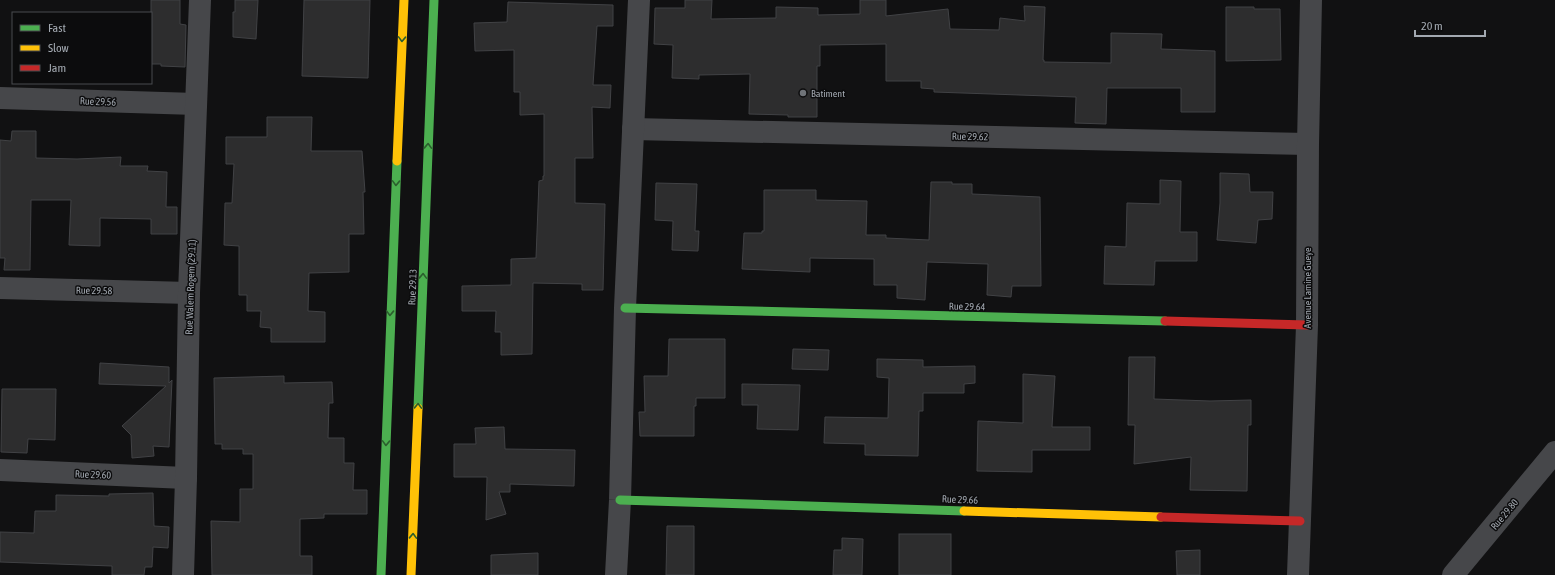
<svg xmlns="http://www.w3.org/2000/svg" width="1555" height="575" font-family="'Asap Condensed',sans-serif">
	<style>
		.building { fill: #2d2d2e; stroke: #414245 }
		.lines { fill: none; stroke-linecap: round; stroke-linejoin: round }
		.street { stroke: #46474a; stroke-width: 22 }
		.fast { stroke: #4caf50; stroke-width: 9 }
		.slow { stroke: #ffc107; stroke-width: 9 }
		.jam { stroke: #c62828; stroke-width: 9 }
		.oneway { stroke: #2c5e2e }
		.poi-dot { fill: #707479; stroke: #0c0c0d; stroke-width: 1.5 }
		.labels { text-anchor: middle; stroke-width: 3; stroke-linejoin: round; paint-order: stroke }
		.poi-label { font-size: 10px; fill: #a3a9b1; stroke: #0c0c0d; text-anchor: start }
		.street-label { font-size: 10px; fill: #a3a9b1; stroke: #0c0c0d }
	</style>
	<rect width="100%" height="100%" fill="#111112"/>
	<g class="building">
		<path d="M 151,0 L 180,0 L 180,24 L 186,25 L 185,67 L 161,66 L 161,64 L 151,64 Z"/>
		<path d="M 235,0 L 258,0 L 256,39 L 233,37 L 233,12 L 235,12 Z"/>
		<path d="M 304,0 L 370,0 L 368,78 L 302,76 Z"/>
		<path d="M 685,0 L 712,0 L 711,19 L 776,18 L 776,7 L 818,8 L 818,15 L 860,14 L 860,0 L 886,0 L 886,16 L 948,9 L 950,29 L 999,30 L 1000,18 L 1025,21 L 1024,6 L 1045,7 L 1043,60 L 1044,60 L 1044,62 L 1111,63 L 1111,33 L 1162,34 L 1161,49 L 1215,51 L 1215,112 L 1181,112 L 1181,88 L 1107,88 L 1106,124 L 1075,123 L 1076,97 L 934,92 L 934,89 L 921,88 L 921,81 L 886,81 L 886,44 L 820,45 L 820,66 L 817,66 L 817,117 L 788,117 L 788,115 L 749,114 L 750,74 L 699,75 L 699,79 L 672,78 L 673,45 L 654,44 L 655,8 L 685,8 Z"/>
		<path d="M 508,2 L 613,5 L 613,26 L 597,26 L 593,85 L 611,85 L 610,108 L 592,107 L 593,158 L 575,158 L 575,203 L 605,204 L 603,290 L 582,290 L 582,284 L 533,283 L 532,354 L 501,355 L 501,332 L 495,332 L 496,311 L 462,311 L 462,286 L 511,285 L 511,259 L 536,258 L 539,181 L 543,180 L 543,176 L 544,176 L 544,114 L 520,115 L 520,92 L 514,92 L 514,50 L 475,51 L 474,23 L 507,22 Z"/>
		<path d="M 1226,7 L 1254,7 L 1254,9 L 1280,9 L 1281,60 L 1226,61 Z"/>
		<path d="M 267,117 L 312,117 L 311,151 L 362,151 L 365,192 L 363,192 L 364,234 L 349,234 L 349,272 L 309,273 L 308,311 L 325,312 L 325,342 L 271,342 L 271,328 L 260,327 L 261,311 L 247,311 L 247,295 L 239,295 L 239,246 L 224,245 L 225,203 L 232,203 L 234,164 L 226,164 L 226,137 L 267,137 Z"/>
		<path d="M 12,131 L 36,131 L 36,158 L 77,159 L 121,157 L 120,166 L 148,166 L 147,171 L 167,172 L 166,207 L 177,207 L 177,234 L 151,234 L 151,219 L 100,218 L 100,246 L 69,245 L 71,200 L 31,200 L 30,270 L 4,270 L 5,258 L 0,258 L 0,140 L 11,141 Z"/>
		<path d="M 1220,173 L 1249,174 L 1250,192 L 1273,192 L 1272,219 L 1258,220 L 1256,243 L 1217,240 L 1220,203 Z"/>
		<path d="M 1160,180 L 1181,181 L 1180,232 L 1197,232 L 1197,261 L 1155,261 L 1154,285 L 1104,284 L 1105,246 L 1126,247 L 1127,203 L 1160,204 Z"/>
		<path d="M 931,182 L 952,182 L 952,184 L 972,184 L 972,194 L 1040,197 L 1041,286 L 1012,286 L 1011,297 L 987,295 L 988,264 L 927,262 L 925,300 L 897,298 L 897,285 L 874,285 L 874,259 L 810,258 L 810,272 L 742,269 L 744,233 L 762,233 L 762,231 L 764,231 L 764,190 L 816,190 L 816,200 L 867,201 L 866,235 L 886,235 L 886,238 L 929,240 Z"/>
		<path d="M 656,183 L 697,184 L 695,231 L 699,231 L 698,251 L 672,250 L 673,221 L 655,220 Z"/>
		<path d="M 669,339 L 725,339 L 725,398 L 696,398 L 696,406 L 694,406 L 694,436 L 640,436 L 639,412 L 645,412 L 644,376 L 668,376 Z"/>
		<path d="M 793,349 L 829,350 L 828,370 L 792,369 Z"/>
		<path d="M 1129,357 L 1155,357 L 1154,399 L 1210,401 L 1251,400 L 1251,425 L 1248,425 L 1247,491 L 1190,490 L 1191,457 L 1134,464 L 1135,425 L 1128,425 Z"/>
		<path d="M 877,359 L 923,360 L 923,367 L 975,366 L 975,383 L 964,384 L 964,393 L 923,393 L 923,411 L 919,411 L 918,456 L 865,455 L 865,444 L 824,443 L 825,417 L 888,418 L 889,378 L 877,377 Z"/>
		<path d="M 100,363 L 169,367 L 169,383 L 172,380 L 169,447 L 153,446 L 154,456 L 132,458 L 131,435 L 122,426 L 166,386 L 99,384 Z"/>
		<path d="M 1023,374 L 1055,376 L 1052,427 L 1090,427 L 1090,450 L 1032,450 L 1032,472 L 977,471 L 978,421 L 1023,423 Z"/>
		<path d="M 284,376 L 284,383 L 332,382 L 333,403 L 329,403 L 328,438 L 344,438 L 344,463 L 354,463 L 353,490 L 367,490 L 367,514 L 324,514 L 324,518 L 300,519 L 300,556 L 312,556 L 312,575 L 212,575 L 211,521 L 240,522 L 240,489 L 253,489 L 253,454 L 243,454 L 243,449 L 222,449 L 222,444 L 215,444 L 214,378 Z"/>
		<path d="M 742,384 L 800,385 L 798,430 L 757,429 L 758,405 L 742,405 Z"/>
		<path d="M 2,389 L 56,389 L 55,440 L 28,439 L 27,453 L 1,452 Z"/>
		<path d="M 504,427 L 505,449 L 575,450 L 574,486 L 510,484 L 510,492 L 499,492 L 506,514 L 486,520 L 487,477 L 454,477 L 454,444 L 476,444 L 475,428 Z"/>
		<path d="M 153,493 L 154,526 L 169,527 L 168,548 L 153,547 L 152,567 L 145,567 L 144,575 L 112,575 L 112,566 L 0,562 L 0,532 L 34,533 L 35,511 L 56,511 L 56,495 L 109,496 L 109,494 Z"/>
		<path d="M 667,526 L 694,526 L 694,575 L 666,575 Z"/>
		<rect x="899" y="534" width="52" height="41"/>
		<path d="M 842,538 L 863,539 L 862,575 L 833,575 L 834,550 L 842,550 Z"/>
		<path d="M 1200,550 L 1200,575 L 1177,575 L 1176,551 Z"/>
		<path d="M 538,553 L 538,575 L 491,575 L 491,555 Z"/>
	</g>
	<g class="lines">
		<g class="street">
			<path d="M 0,98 L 196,104"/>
			<path d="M 633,129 L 1308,144"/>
			<path d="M 0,288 L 189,293"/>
			<path d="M 0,470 L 186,478"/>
			<path d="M 183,575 L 186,478 L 189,293 L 200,0"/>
			<path d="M 616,575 L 620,500 L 625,308 L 639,0"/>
			<path d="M 1298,575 L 1307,325 L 1308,144 L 1311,0"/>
			<path d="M 1453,575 L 1555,452"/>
		</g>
		<g class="fast">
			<path d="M 625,308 L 1165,321"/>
			<path d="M 418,408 L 434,0"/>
			<path d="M 620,500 L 964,511"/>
			<path d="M 381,575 L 397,161"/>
		</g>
		<g class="slow">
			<path d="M 397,161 L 404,0"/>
			<path d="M 964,511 L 1161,517"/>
			<path d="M 411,575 L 418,408"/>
		</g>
		<g class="jam">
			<path d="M 1165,321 L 1307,325"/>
			<path d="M 1161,517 L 1300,521"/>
		</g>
	</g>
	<defs><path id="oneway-chevron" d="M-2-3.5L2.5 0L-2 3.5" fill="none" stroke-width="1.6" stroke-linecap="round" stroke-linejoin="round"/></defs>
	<g class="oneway">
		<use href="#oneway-chevron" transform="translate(402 39) rotate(92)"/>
		<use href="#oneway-chevron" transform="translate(428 146) rotate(-88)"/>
		<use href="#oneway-chevron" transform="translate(396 183) rotate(92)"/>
		<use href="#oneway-chevron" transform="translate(423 276) rotate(-88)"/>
		<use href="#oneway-chevron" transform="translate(390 313) rotate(92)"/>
		<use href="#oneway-chevron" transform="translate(418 406) rotate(-88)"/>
		<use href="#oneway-chevron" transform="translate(386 443) rotate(92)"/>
		<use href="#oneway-chevron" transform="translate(413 536) rotate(-88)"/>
	</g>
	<circle class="poi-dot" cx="803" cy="93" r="4"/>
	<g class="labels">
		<g class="poi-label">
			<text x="811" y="97">Batiment</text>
		</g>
		<g class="street-label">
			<text transform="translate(98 101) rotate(2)" y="4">Rue 29.56</text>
			<text transform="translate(970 136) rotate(1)" y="4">Rue 29.62</text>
			<text transform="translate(190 287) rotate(-88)" y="4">Rue Walem Rogem (29.11)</text>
			<text transform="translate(412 287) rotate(-88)" y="4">Rue 29.13</text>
			<text transform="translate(1307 288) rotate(-90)" y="4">Avenue Lamine Gueye</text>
			<text transform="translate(94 290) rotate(1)" y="4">Rue 29.58</text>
			<text transform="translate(967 306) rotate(1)" y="4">Rue 29.64</text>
			<text transform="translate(93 474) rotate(2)" y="4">Rue 29.60</text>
			<text transform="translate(960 499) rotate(2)" y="4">Rue 29.66</text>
			<text transform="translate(1504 514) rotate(-50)" y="4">Rue 29.80</text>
		</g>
	</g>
	<rect x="12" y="12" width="140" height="72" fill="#0c0c0d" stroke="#484b4f"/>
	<rect x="20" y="25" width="20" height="6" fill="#4caf50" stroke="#484b4f"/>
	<text x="48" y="32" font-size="12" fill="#a3a9b1">Fast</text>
	<rect x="20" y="45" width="20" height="6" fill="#ffc107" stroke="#484b4f"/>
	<text x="48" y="52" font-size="12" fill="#a3a9b1">Slow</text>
	<rect x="20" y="65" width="20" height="6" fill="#c62828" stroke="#484b4f"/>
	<text x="48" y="72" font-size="12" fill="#a3a9b1">Jam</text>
	<path d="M1415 30v6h70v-6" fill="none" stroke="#a3a9b1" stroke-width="2"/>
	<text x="1421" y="30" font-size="12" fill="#a3a9b1" stroke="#0c0c0d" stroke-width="3" paint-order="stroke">20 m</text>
</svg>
